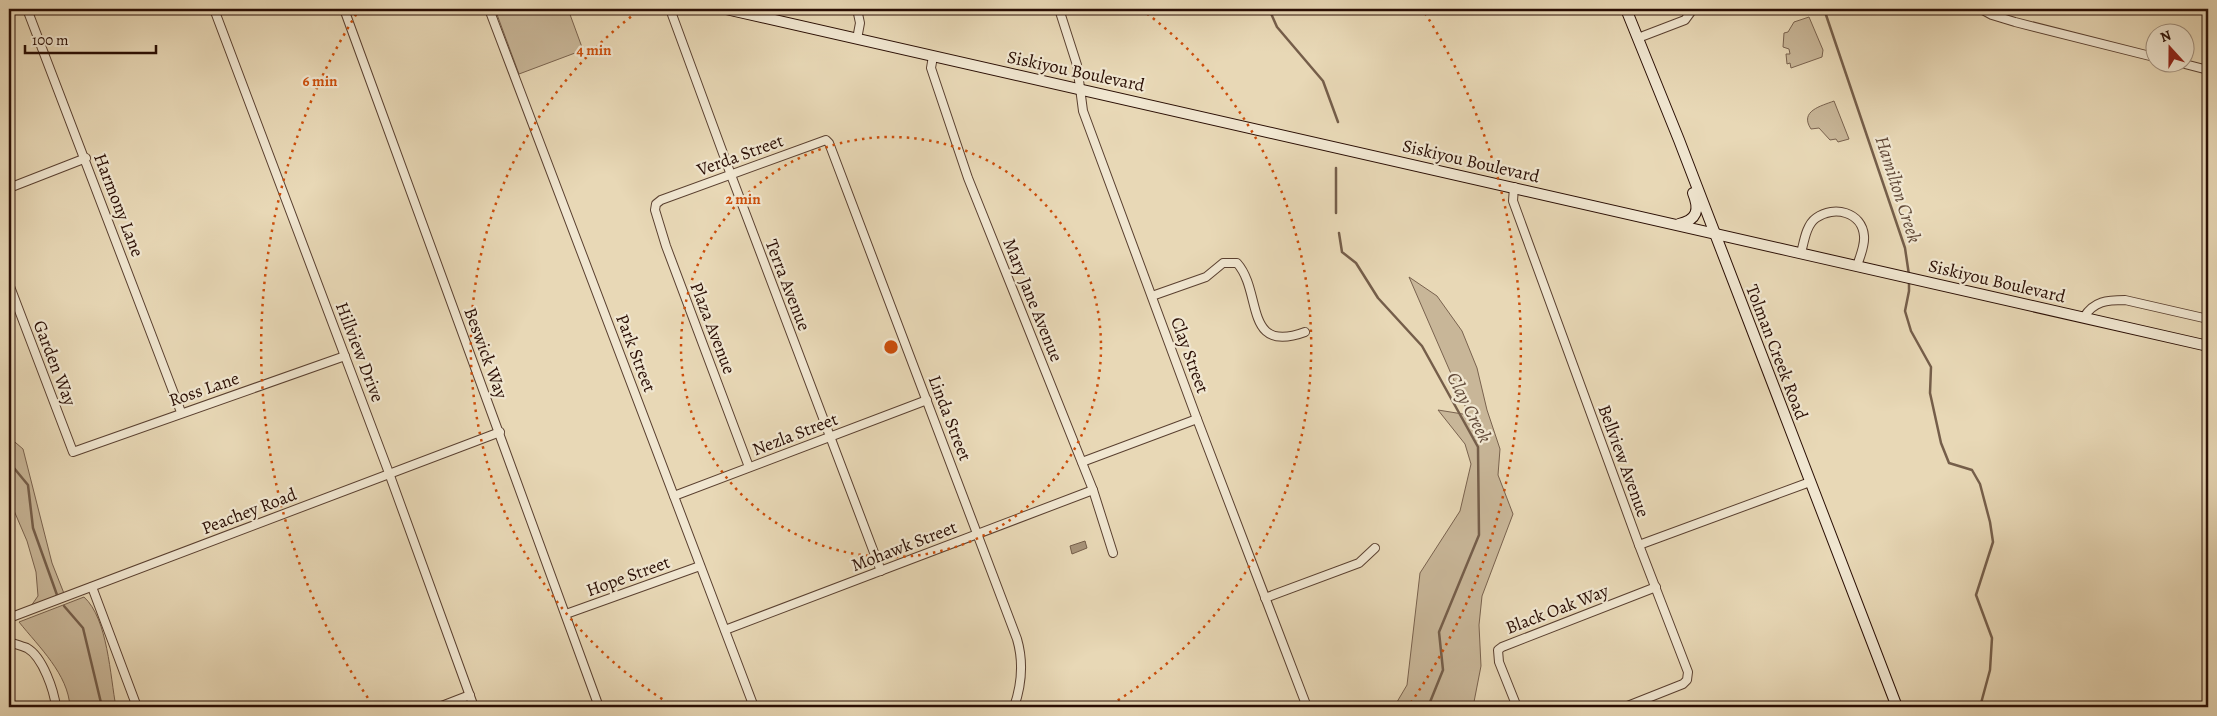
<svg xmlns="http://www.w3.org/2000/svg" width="2217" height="716" font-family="Alegreya,serif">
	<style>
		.green { fill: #c8b698; stroke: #79624e }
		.water { fill: #a79379; stroke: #755e4a }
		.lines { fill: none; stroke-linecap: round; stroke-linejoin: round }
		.stream { stroke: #755e4a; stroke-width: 2.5 }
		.street-casing { stroke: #5a4030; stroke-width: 10 }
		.secondary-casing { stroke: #2a0e04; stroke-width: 12 }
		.street { stroke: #f0e6d0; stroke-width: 8 }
		.secondary { stroke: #f0e6d0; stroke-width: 10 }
		.ring { fill: none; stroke: #cc4e0b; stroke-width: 2.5; stroke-dasharray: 2.5 5 }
		.labels { text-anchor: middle; stroke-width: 4.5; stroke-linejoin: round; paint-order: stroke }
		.street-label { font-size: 18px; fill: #2a0e04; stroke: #f0e6d0 }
		.water-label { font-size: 19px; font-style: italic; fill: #624a39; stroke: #f0e6d0 }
		.centre { fill: #cc4e0b; stroke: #f0e6d0; stroke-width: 2.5 }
		.ring-label { font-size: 15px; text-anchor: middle; font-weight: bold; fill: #cc4e0b; stroke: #f0e6d0; stroke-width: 4.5; stroke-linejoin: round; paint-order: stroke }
	</style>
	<rect width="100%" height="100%" fill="#e8d8b6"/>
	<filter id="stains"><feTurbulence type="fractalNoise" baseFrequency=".004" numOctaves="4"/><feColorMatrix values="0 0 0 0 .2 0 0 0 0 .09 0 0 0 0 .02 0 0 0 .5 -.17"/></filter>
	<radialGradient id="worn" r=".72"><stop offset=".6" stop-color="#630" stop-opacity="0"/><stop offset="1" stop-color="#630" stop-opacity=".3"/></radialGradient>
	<g class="green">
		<path d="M 495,9 L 568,9 L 583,50 L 519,74 Z"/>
		<path d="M 1809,17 L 1823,50 L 1822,57 L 1791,68 L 1790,63 L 1787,64 L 1786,54 L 1790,54 L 1789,49 L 1783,47 L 1784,33 L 1788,32 L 1794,22 Z"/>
		<path d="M 1834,101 L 1849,139 L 1838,142 L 1836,139 L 1830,140 L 1819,128 L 1811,129 C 1799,111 1821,106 1834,101 Z"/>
		<path d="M 1409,277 L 1437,296 L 1462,331 L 1477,368 L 1487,410 L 1500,449 L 1498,475 L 1513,514 L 1482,596 L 1479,625 L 1481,666 L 1473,707 L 1394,707 L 1407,685 L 1420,573 L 1460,511 L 1471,464 L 1465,444 L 1438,410 L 1469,415 Z"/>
		<path d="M 9,437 L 23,449 L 52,563 L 65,596 L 31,606 L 38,596 L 36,572 L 27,541 L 9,499 Z"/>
		<path d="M 84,597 C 108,619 110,676 116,707 L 70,707 C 68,674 39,647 19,622 Z"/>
	</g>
	<path class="water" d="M 1085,541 L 1087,548 L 1072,554 L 1070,546 Z"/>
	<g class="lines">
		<g class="stream">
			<path d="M 1269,9 L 1277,27 L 1323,81 L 1338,122"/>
			<path d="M 1824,9 L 1905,248 L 1909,275"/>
			<path d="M 1336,168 L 1336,213"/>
			<path d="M 1339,233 L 1342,252 L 1356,263 L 1378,298 L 1422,346 L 1478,447 L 1479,535 L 1439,632 L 1443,670 L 1428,707"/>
			<path d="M 1909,280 L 1909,291 L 1905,311 L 1911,331 L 1931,367 L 1930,393 L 1941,443 L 1949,463 L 1972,470 L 1980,484 L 1990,522 L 1993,542 L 1976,595 L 1992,638 L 1990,670 L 1980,707"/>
			<path d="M 9,462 L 28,485 L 33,528 L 57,595"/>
			<path d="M 64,606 L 83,628 L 102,707"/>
		</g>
		<g class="street-casing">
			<g id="street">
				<path d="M 27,9 L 181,412"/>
				<path d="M 214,9 L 389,473 L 474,707"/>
				<path d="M 344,9 L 599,707"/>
				<path d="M 489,9 L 754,707"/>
				<path d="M 670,9 L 731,175 L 881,571"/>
				<path d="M 1059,9 L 1077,65 L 1083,111 L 1197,419 L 1307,707"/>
				<path d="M 1981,9 L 1992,15 L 2015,22 L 2154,57"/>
				<path d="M 1638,38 L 1685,20 L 1693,9"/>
				<path d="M 857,39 L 860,23 L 857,9"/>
				<path d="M 933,56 L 931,68 L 935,80 L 968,178 L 1093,490 L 1113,553"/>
				<path d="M 2177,62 L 2208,70"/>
				<path d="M 1514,187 L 1513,201 L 1639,545 L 1688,672 L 1687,680 L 1683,684 L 1625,707"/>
				<path d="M 9,188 L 86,158"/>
				<path d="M 1801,253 C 1804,242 1806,225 1816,218 C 1834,205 1862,212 1864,236 C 1865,246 1860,256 1857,266"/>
				<path d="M 9,284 L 73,452 L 345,356"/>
				<path d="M 1152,296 L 1206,277 L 1223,263 L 1237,263 C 1263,292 1243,355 1305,332"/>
				<path d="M 2084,317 C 2094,301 2107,300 2125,300 L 2208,319"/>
				<path d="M 1082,462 L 1197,419"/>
				<path d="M 749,467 L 666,246 L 655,210 L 656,204 L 661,200 L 826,140 L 829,143 L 1017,639 C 1024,663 1022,684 1014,707"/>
				<path d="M 674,496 L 927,400"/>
				<path d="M 1639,545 L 1810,482"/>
				<path d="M 92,587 L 137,707"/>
				<path d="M 1265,598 L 1359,563 L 1375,548"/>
				<path d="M 566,614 L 700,566"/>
				<path d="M 9,618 L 500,432"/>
				<path d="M 725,630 L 1093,490"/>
				<path d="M 9,642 C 15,644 22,646 27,648 C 43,657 54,691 56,707"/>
				<path d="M 439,707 L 470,695"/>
				<path d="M 1517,707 L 1499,662 L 1498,650 L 1502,647 L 1656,587"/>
			</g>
		</g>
		<g class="secondary-casing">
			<g id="secondary">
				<path d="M 726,9 L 2208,346"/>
				<path d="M 1626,9 L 1679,140 L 1897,707"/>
				<path d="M 1679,224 C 1697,220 1700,210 1693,193"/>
			</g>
		</g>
		<use href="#street" class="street"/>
		<use href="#secondary" class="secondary"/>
	</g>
	<g class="ring">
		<circle cx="891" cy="347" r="210"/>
		<path d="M675 707A420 420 0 0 1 641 9M1141 9A420 420 0 0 1 1107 707"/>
		<path d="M372 704A630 630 0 0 1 357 13M1425 13A630 630 0 0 1 1410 704"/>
	</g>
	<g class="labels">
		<g class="street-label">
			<text transform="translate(1076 71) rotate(12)" y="6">Siskiyou Boulevard</text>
			<text transform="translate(740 155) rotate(-20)" y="6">Verda Street</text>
			<text transform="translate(1471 161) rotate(13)" y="6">Siskiyou Boulevard</text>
			<text transform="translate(119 205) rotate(69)" y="6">Harmony Lane</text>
			<text transform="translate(1997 281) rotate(13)" y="6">Siskiyou Boulevard</text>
			<text transform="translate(788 285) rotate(69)" y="6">Terra Avenue</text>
			<text transform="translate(1033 300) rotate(68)" y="6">Mary Jane Avenue</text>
			<text transform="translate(713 328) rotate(69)" y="6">Plaza Avenue</text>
			<text transform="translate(360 352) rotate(69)" y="6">Hillview Drive</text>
			<text transform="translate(1777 352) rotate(69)" y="6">Tolman Creek Road</text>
			<text transform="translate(486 353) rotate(70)" y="6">Beswick Way</text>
			<text transform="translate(636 353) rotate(69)" y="6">Park Street</text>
			<text transform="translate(1190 355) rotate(70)" y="6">Clay Street</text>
			<text transform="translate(55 363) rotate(69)" y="6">Garden Way</text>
			<text transform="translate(204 389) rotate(-19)" y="6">Ross Lane</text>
			<text transform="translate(950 418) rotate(69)" y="6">Linda Street</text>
			<text transform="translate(795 434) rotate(-21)" y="6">Nezla Street</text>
			<text transform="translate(1624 461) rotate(70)" y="6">Bellview Avenue</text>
			<text transform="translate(249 511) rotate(-21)" y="6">Peachey Road</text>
			<text transform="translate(904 546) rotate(-21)" y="6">Mohawk Street</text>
			<text transform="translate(628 576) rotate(-20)" y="6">Hope Street</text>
			<text transform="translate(1557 609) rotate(-21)" y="6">Black Oak Way</text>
		</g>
		<g class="water-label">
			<text transform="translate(1899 189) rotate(72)" y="7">Hamilton Creek</text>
			<text transform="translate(1470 407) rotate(63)" y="7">Clay Creek</text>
		</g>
	</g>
	<circle cx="891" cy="347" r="8" class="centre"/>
	<g class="ring-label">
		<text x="594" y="55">4 min</text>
		<text x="320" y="86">6 min</text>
		<text x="743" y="204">2 min</text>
	</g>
	<rect width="2217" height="716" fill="none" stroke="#e8d8b6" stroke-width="30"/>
	<rect x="10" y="10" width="2197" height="696" fill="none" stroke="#2a0e04" stroke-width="2.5"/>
	<rect x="15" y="15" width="2187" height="686" fill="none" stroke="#2a0e04"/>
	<g transform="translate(2170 48) rotate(339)"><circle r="24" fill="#f0e6d0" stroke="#a1907e"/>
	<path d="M0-4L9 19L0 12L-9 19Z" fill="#8f2418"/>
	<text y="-8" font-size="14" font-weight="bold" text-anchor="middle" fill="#2a0e04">N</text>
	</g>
	<path d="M25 45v8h131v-8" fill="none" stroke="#2a0e04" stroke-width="2.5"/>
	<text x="32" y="45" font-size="15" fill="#2a0e04" stroke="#f0e6d0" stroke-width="4" paint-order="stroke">100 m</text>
	<rect width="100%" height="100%" filter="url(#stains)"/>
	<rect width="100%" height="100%" fill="url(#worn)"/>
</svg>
